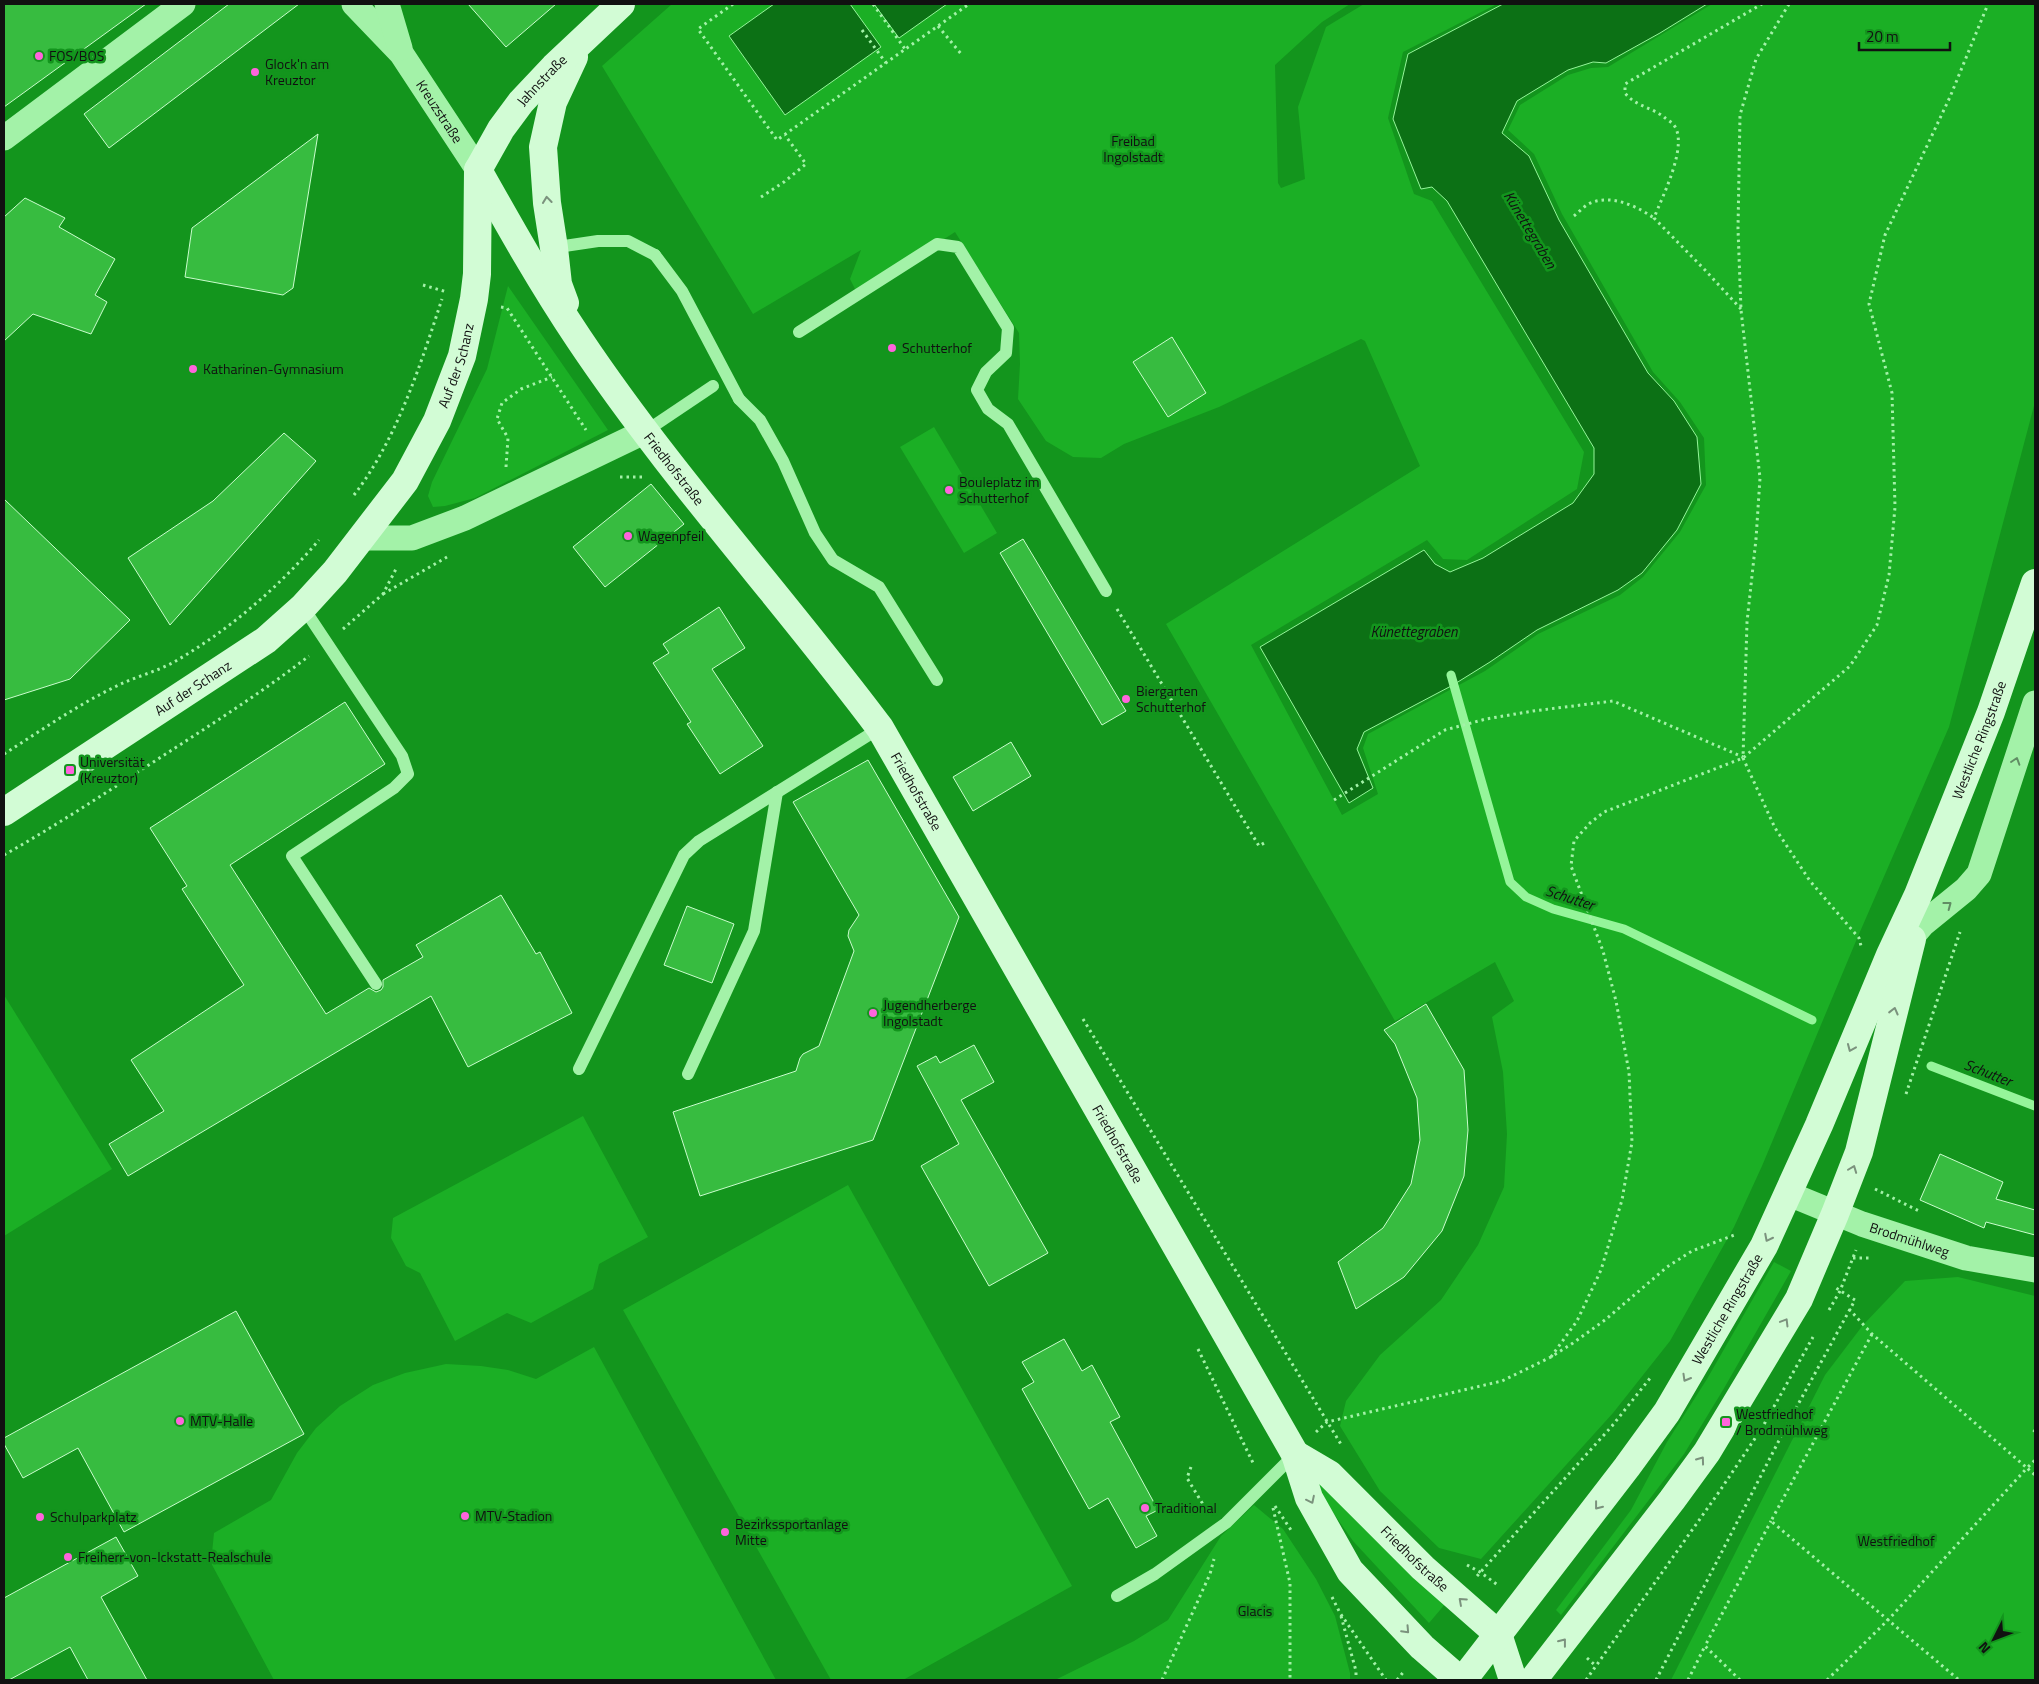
<svg xmlns="http://www.w3.org/2000/svg" width="2039" height="1684" font-family="'Titillium Web',sans-serif">
	<style>
		.green { fill: #1baf25 }
		.water { fill: #0c7115; stroke: #95f59a }
		.lines { fill: none; stroke-linecap: round; stroke-linejoin: round }
		.stream { stroke: #95f59a; stroke-width: 9 }
		.building { fill: #37bc40; stroke: #cafdcd }
		.path { stroke: #a3f2a8; stroke-width: 3; stroke-dasharray: 2.5 4; stroke-linecap: butt }
		.lane { stroke: #a3f2a8; stroke-width: 12 }
		.street { stroke: #a3f2a8; stroke-width: 25 }
		.secondary { stroke: #d2fcd5; stroke-width: 28 }
		.lane-bridge { stroke: #a3f2a8; stroke-width: 12 }
		.oneway { stroke: #7b927d }
		.oneway2 { stroke: #618d64 }
		.poi-dot { fill: #ff64dc; stroke: #13951d; stroke-width: 2 }
		.labels { text-anchor: middle; stroke-width: 5; stroke-linejoin: round; paint-order: stroke }
		.poi-label { font-size: 14px; fill: #111; stroke: #13951d; text-anchor: start }
		.street-label { font-size: 14px; fill: #111; stroke: #13951d }
		.park-label { font-size: 14px; fill: #111; stroke: #13951d }
		.water-label { font-size: 15px; font-style: italic; fill: #111; stroke: #13951d }
	</style>
	<rect width="100%" height="100%" fill="#13951d"/>
	<g class="green">
		<path d="M 672,4 L 1350,4 L 1322,22 L 1275,65 L 1278,183 L 1281,188 L 1305,179 L 1298,107 L 1326,27 L 1364,4 L 1497,4 L 1403,52 L 1388,118 L 1414,194 L 1432,201 L 1584,452 L 1577,489 L 1467,560 L 1443,559 L 1427,540 L 1251,645 L 1342,815 L 1378,794 L 1363,748 L 1368,734 L 1485,671 L 1538,634 L 1620,595 L 1643,577 L 1680,532 L 1706,485 L 1704,438 L 1680,402 L 1653,372 L 1562,214 L 1534,154 L 1508,130 L 1520,105 L 1568,75 L 1591,68 L 1608,67 L 1712,4 L 2035,4 L 2035,402 L 1949,727 L 1856,941 L 1762,1166 L 1734,1227 L 1670,1341 L 1613,1413 L 1481,1559 L 1439,1548 L 1380,1491 L 1340,1426 L 1346,1401 L 1380,1355 L 1441,1300 L 1478,1245 L 1504,1187 L 1507,1134 L 1503,1072 L 1492,1017 L 1514,1001 L 1495,962 L 1395,1021 L 1166,624 L 1420,466 L 1365,341 L 1361,339 L 1219,407 L 1124,444 L 1101,458 L 1073,457 L 1046,441 L 1018,399 L 1020,364 L 1019,333 L 955,232 L 858,295 L 850,279 L 861,250 L 753,314 L 602,66 Z"/>
		<path d="M 508,286 L 608,430 L 475,498 L 445,506 L 433,507 L 428,496 L 432,482 L 487,369 Z"/>
		<path d="M 934,427 L 997,533 L 964,553 L 900,447 Z"/>
		<path d="M 4,995 L 112,1169 L 4,1236 Z"/>
		<path d="M 583,1116 L 648,1237 L 599,1264 L 593,1289 L 531,1323 L 507,1313 L 455,1341 L 420,1273 L 406,1266 L 391,1238 L 393,1218 Z"/>
		<path d="M 848,1185 L 1072,1586 L 903,1680 L 831,1680 L 623,1310 Z"/>
		<path d="M 1774,1262 L 1791,1271 L 1723,1390 L 1684,1454 L 1561,1615 L 1556,1610 L 1631,1510 L 1667,1442 L 1707,1379 Z"/>
		<path d="M 1958,1277 L 2035,1296 L 2035,1680 L 1671,1680 L 1825,1375 L 1863,1325 L 1905,1281 Z"/>
		<path d="M 594,1347 L 776,1680 L 274,1680 L 211,1563 L 214,1533 L 271,1500 L 297,1453 L 316,1428 L 340,1406 L 373,1385 L 405,1373 L 446,1364 L 481,1366 L 508,1370 L 536,1379 Z"/>
		<path d="M 1317,1479 L 1446,1603 L 1429,1623 L 1353,1541 L 1320,1494 Z"/>
		<path d="M 1254,1505 L 1283,1529 L 1316,1579 L 1335,1616 L 1350,1673 L 1350,1680 L 1055,1680 L 1134,1641 L 1168,1620 L 1221,1536 Z"/>
	</g>
	<g class="water">
		<path d="M 774,4 L 850,4 L 881,47 L 785,115 L 729,36 Z"/>
		<path d="M 874,4 L 947,4 L 899,38 Z"/>
		<path d="M 1503,4 L 1707,4 L 1660,33 L 1606,63 L 1593,62 L 1568,70 L 1517,101 L 1502,133 L 1529,156 L 1559,220 L 1648,373 L 1674,401 L 1697,437 L 1701,484 L 1677,530 L 1642,573 L 1618,590 L 1537,630 L 1490,662 L 1453,685 L 1364,732 L 1357,749 L 1373,788 L 1349,803 L 1260,647 L 1424,550 L 1435,564 L 1450,572 L 1483,558 L 1573,503 L 1594,474 L 1594,448 L 1447,201 L 1432,187 L 1421,189 L 1393,119 L 1408,54 Z"/>
	</g>
	<g class="lines">
		<g class="stream">
			<path d="M 1451,675 L 1510,882 L 1526,897 L 1553,909 L 1624,929 L 1812,1020"/>
			<path d="M 1931,1066 L 2035,1106"/>
		</g>
	</g>
	<g class="building">
		<path d="M 4,4 L 146,4 L 4,107 Z"/>
		<path d="M 229,4 L 299,4 L 109,148 L 84,114 Z"/>
		<path d="M 468,4 L 556,4 L 506,47 Z"/>
		<path d="M 318,134 L 293,288 L 283,295 L 185,277 L 192,228 Z"/>
		<path d="M 25,198 L 65,218 L 59,227 L 115,259 L 95,295 L 107,302 L 91,334 L 33,314 L 4,341 L 4,217 Z"/>
		<path d="M 1172,337 L 1206,393 L 1168,417 L 1133,362 Z"/>
		<path d="M 284,433 L 316,461 L 170,625 L 128,558 L 213,501 Z"/>
		<path d="M 651,484 L 684,524 L 605,587 L 573,547 Z"/>
		<path d="M 4,499 L 130,620 L 70,679 L 4,700 Z"/>
		<path d="M 1023,539 L 1126,711 L 1102,725 L 1000,553 Z"/>
		<path d="M 719,607 L 745,648 L 712,669 L 763,746 L 720,774 L 687,724 L 691,722 L 653,663 L 669,653 L 663,644 Z"/>
		<path d="M 345,702 L 385,764 L 230,865 L 326,1014 L 369,988 L 376,992 L 381,990 L 383,987 L 383,980 L 423,957 L 416,945 L 501,895 L 536,954 L 540,952 L 572,1013 L 468,1067 L 431,996 L 128,1176 L 109,1144 L 164,1111 L 131,1060 L 244,985 L 182,889 L 187,886 L 150,828 Z"/>
		<path d="M 1011,742 L 1031,776 L 973,811 L 953,777 Z"/>
		<path d="M 868,760 L 959,917 L 873,1140 L 700,1196 L 673,1112 L 796,1071 L 800,1058 L 803,1054 L 819,1046 L 854,951 L 848,936 L 849,930 L 859,915 L 793,802 Z"/>
		<path d="M 687,906 L 734,924 L 712,983 L 664,965 Z"/>
		<path d="M 1426,1004 L 1464,1070 L 1468,1130 L 1464,1176 L 1442,1231 L 1404,1277 L 1356,1309 L 1338,1262 L 1383,1228 L 1411,1184 L 1420,1140 L 1417,1098 L 1395,1044 L 1384,1030 Z"/>
		<path d="M 974,1045 L 994,1082 L 961,1100 L 1048,1253 L 989,1286 L 921,1166 L 959,1144 L 917,1066 L 936,1056 L 940,1063 Z"/>
		<path d="M 1940,1154 L 2003,1182 L 1996,1199 L 2035,1210 L 2035,1235 L 1986,1222 L 1984,1228 L 1920,1200 Z"/>
		<path d="M 236,1311 L 304,1434 L 124,1532 L 78,1448 L 23,1478 L 4,1444 L 4,1438 Z"/>
		<path d="M 1064,1339 L 1082,1371 L 1092,1365 L 1120,1417 L 1110,1422 L 1158,1510 L 1146,1516 L 1157,1536 L 1136,1548 L 1108,1498 L 1089,1509 L 1022,1389 L 1034,1382 L 1022,1362 Z"/>
		<path d="M 116,1537 L 138,1576 L 101,1597 L 147,1680 L 88,1680 L 70,1647 L 9,1680 L 4,1680 L 4,1598 Z"/>
	</g>
	<g class="lines">
		<g class="path">
			<path d="M 733,4 L 698,29 L 777,140 L 969,4"/>
			<path d="M 873,4 L 905,49"/>
			<path d="M 1789,4 L 1756,59 L 1740,115 L 1738,229 L 1741,310 L 1760,478 L 1756,539 L 1747,622 L 1743,758 L 1775,828 L 1810,881 L 1859,938 L 1861,946"/>
			<path d="M 938,26 L 962,55"/>
			<path d="M 862,30 L 886,63"/>
			<path d="M 761,197 L 784,182 L 806,164 L 785,135"/>
			<path d="M 1574,216 C 1580,211 1586,204 1593,202 C 1614,195 1638,207 1654,218"/>
			<path d="M 423,285 L 447,292"/>
			<path d="M 501,307 L 507,308 L 586,430"/>
			<path d="M 1741,309 L 1704,269 L 1654,218 C 1662,197 1690,143 1673,124 C 1670,121 1666,119 1664,117 C 1651,107 1635,106 1625,93 L 1625,84 L 1762,4"/>
			<path d="M 506,467 L 508,438 L 497,419 L 502,403 L 521,389 L 552,377"/>
			<path d="M 620,477 L 644,477"/>
			<path d="M 354,495 C 397,439 420,366 442,299"/>
			<path d="M 383,594 L 447,557"/>
			<path d="M 1117,609 L 1259,846 L 1266,842"/>
			<path d="M 343,629 L 383,594 L 397,567"/>
			<path d="M 4,754 C 42,730 80,703 121,684 C 138,676 158,671 174,662 C 228,631 279,587 319,540"/>
			<path d="M 1334,800 L 1445,730 L 1486,719 L 1533,711 L 1613,701 L 1743,757"/>
			<path d="M 4,855 C 57,825 107,792 158,759 C 209,726 261,693 309,656"/>
			<path d="M 1083,1019 L 1342,1446"/>
			<path d="M 1906,1094 L 1960,932"/>
			<path d="M 1875,1189 L 1919,1211"/>
			<path d="M 1853,1258 L 1870,1258"/>
			<path d="M 1849,1309 L 1872,1334 L 2027,1468 L 2035,1460"/>
			<path d="M 1829,1310 L 1840,1291 L 1856,1250"/>
			<path d="M 1872,1334 L 1771,1521 L 1959,1680"/>
			<path d="M 1198,1349 L 1254,1465"/>
			<path d="M 1551,1357 L 1577,1321 L 1601,1270 L 1622,1200 L 1632,1142 L 1629,1072 L 1616,1001 L 1603,951 L 1571,866 L 1574,841 L 1590,823 L 1604,812 L 1743,758 L 1850,666 L 1877,625 L 1889,575 L 1895,507 L 1892,393 L 1869,304 L 1885,235 L 1950,97 L 1988,4"/>
			<path d="M 2035,1430 L 2033,1433 L 2035,1435"/>
			<path d="M 1316,1432 L 1327,1422 L 1502,1381 L 1551,1357 L 1573,1343 L 1605,1320 L 1667,1267 L 1692,1251 L 1737,1234"/>
			<path d="M 1191,1467 L 1187,1478 L 1207,1511"/>
			<path d="M 1275,1506 L 1291,1530"/>
			<path d="M 1273,1508 L 1290,1583 L 1290,1680"/>
			<path d="M 1467,1565 L 1480,1572 L 1499,1586"/>
			<path d="M 1477,1576 L 1612,1426 L 1651,1377"/>
			<path d="M 1332,1597 L 1340,1613 L 1386,1680"/>
			<path d="M 1341,1616 L 1356,1671 L 1356,1680"/>
			<path d="M 1587,1658 L 1596,1666"/>
			<path d="M 1162,1680 L 1210,1574 L 1214,1559"/>
			<path d="M 1397,1680 L 1405,1670"/>
			<path d="M 1586,1680 L 1719,1492 L 1762,1428 L 1813,1337"/>
			<path d="M 1656,1680 L 1789,1421 L 1855,1300 L 1836,1288"/>
			<path d="M 1688,1680 L 1705,1646"/>
			<path d="M 1740,1680 L 1705,1646 L 1771,1521"/>
			<path d="M 1827,1680 L 1888,1620 L 2027,1468 L 2035,1475"/>
		</g>
		<g class="lane">
			<path d="M 551,248 L 598,241 L 628,241 L 655,255"/>
			<path d="M 799,332 L 937,244 L 958,247 L 1008,328 L 1006,353 L 986,372 L 977,390 L 988,409 L 1008,424 L 1106,591"/>
			<path d="M 739,399 L 760,420 L 783,461 L 815,533 L 833,560 L 879,587 L 937,680"/>
			<path d="M 646,431 L 713,386"/>
			<path d="M 303,607 L 402,756 L 408,774 L 394,788 L 292,856 L 376,984"/>
			<path d="M 579,1069 L 684,855 L 699,841 L 880,728"/>
			<path d="M 688,1074 L 754,931 L 777,792"/>
			<path d="M 1117,1596 L 1155,1574 L 1226,1523 L 1295,1454"/>
		</g>
		<g class="street">
			<path id="s1" d="M 354,4 L 401,53 L 478,170"/>
			<path d="M 387,4 L 400,48"/>
			<path d="M 4,138 L 183,4"/>
			<path d="M 361,538 L 412,538 L 465,518 L 646,431"/>
			<path d="M 1912,937 L 1923,924 L 1966,889 L 1979,874 L 2035,703"/>
			<path id="s2" d="M 1789,1194 L 1862,1224 L 1966,1258 L 2035,1270"/>
		</g>
		<g class="secondary">
			<path id="s3" d="M 478,170 C 510,227 542,284 579,339 C 670,475 782,597 880,728 L 1295,1454 L 1309,1498 L 1350,1571 L 1422,1647 L 1460,1680"/>
			<path d="M 565,303 L 558,284 L 554,248 L 547,203 L 543,147 L 553,102 L 574,57"/>
			<path id="s4" d="M 4,812 L 266,640 L 303,607 L 335,572 L 405,481 L 437,421 L 462,356 L 474,299 L 477,274 L 478,170 L 501,129 L 521,102 L 554,67 L 621,4"/>
			<path id="s5" d="M 1295,1454 L 1329,1474 L 1423,1568 L 1498,1634 L 1513,1680"/>
			<path id="s6" d="M 1463,1680 L 1627,1467 L 1667,1412 L 1764,1246 L 1819,1125 L 1890,955 L 1918,895 L 1991,712 L 2035,583"/>
			<path d="M 1533,1680 L 1672,1500 L 1707,1452 L 1799,1299 L 1835,1214 L 1859,1152 L 1912,939"/>
		</g>
		<path class="lane-bridge" d="M 655,255 L 682,291 L 739,399"/>
	</g>
	<defs><path id="oneway-chevron" d="M-2-3.5L2.5 0L-2 3.5" fill="none" stroke-width="1.6" stroke-linecap="round" stroke-linejoin="round" transform="scale(1.25)"/></defs>
	<g class="oneway">
		<use href="#oneway-chevron" transform="translate(547 200) rotate(-96)"/>
		<use href="#oneway-chevron" transform="translate(1894 1011) rotate(-76)"/>
		<use href="#oneway-chevron" transform="translate(1851 1048) rotate(113)"/>
		<use href="#oneway-chevron" transform="translate(1853 1169) rotate(-69)"/>
		<use href="#oneway-chevron" transform="translate(1768 1238) rotate(117)"/>
		<use href="#oneway-chevron" transform="translate(1785 1322) rotate(-59)"/>
		<use href="#oneway-chevron" transform="translate(1686 1378) rotate(120)"/>
		<use href="#oneway-chevron" transform="translate(1701 1460) rotate(-54)"/>
		<use href="#oneway-chevron" transform="translate(1311 1500) rotate(64)"/>
		<use href="#oneway-chevron" transform="translate(1598 1506) rotate(128)"/>
		<use href="#oneway-chevron" transform="translate(1462 1601) rotate(-138)"/>
		<use href="#oneway-chevron" transform="translate(1406 1630) rotate(47)"/>
		<use href="#oneway-chevron" transform="translate(1563 1642) rotate(-52)"/>
	</g>
	<g class="oneway2">
		<use href="#oneway-chevron" transform="translate(2016 761) rotate(-72)"/>
		<use href="#oneway-chevron" transform="translate(1948 905) rotate(-37)"/>
	</g>
	<g class="poi-dot">
		<circle cx="39" cy="56" r="5"/>
		<circle cx="255" cy="72" r="5"/>
		<circle cx="892" cy="348" r="5"/>
		<circle cx="193" cy="369" r="5"/>
		<circle cx="949" cy="490" r="5"/>
		<circle cx="628" cy="536" r="5"/>
		<circle cx="1126" cy="699" r="5"/>
		<rect x="65" y="765" width="10" height="10" rx="2.5"/>
		<circle cx="873" cy="1013" r="5"/>
		<circle cx="180" cy="1421" r="5"/>
		<rect x="1721" y="1417" width="10" height="10" rx="2.5"/>
		<circle cx="1145" cy="1508" r="5"/>
		<circle cx="465" cy="1516" r="5"/>
		<circle cx="40" cy="1517" r="5"/>
		<circle cx="725" cy="1532" r="5"/>
		<circle cx="68" cy="1557" r="5"/>
	</g>
	<g class="labels">
		<g class="poi-label">
			<text x="49" y="61">FOS/BOS</text>
			<text x="265" y="69">Glock'n am<tspan x="265" dy="16">Kreuztor</tspan></text>
			<text x="902" y="353">Schutterhof</text>
			<text x="203" y="374">Katharinen-Gymnasium</text>
			<text x="959" y="487">Bouleplatz im<tspan x="959" dy="16">Schutterhof</tspan></text>
			<text x="638" y="541">Wagenpfeil</text>
			<text x="1136" y="696">Biergarten<tspan x="1136" dy="16">Schutterhof</tspan></text>
			<text x="80" y="767">Universität<tspan x="80" dy="16">(Kreuztor)</tspan></text>
			<text x="883" y="1010">Jugendherberge<tspan x="883" dy="16">Ingolstadt</tspan></text>
			<text x="1736" y="1419">Westfriedhof<tspan x="1736" dy="16">/ Brodmühlweg</tspan></text>
			<text x="190" y="1426">MTV-Halle</text>
			<text x="1155" y="1513">Traditional</text>
			<text x="475" y="1521">MTV-Stadion</text>
			<text x="50" y="1522">Schulparkplatz</text>
			<text x="735" y="1529">Bezirkssportanlage<tspan x="735" dy="16">Mitte</tspan></text>
			<text x="78" y="1562">Freiherr-von-Ickstatt-Realschule</text>
		</g>
		<g class="street-label">
			<text dy="5" stroke="none"><textPath href="#s4" startOffset="961">Jahnstraße</textPath></text>
			<text dy="5" stroke="none"><textPath href="#s1" startOffset="138">Kreuzstraße</textPath></text>
			<text dy="5" stroke="none"><textPath href="#s4" startOffset="652">Auf der Schanz</textPath></text>
			<text dy="5" stroke="none"><textPath href="#s3" startOffset="358">Friedhofstraße</textPath></text>
			<text dy="5" stroke="none"><textPath href="#s4" startOffset="226">Auf der Schanz</textPath></text>
			<text dy="5" stroke="none"><textPath href="#s6" startOffset="1079">Westliche Ringstraße</textPath></text>
			<text dy="5" stroke="none"><textPath href="#s3" startOffset="762">Friedhofstraße</textPath></text>
			<text dy="5" stroke="none"><textPath href="#s3" startOffset="1168">Friedhofstraße</textPath></text>
			<text dy="5" stroke="none"><textPath href="#s2" startOffset="129">Brodmühlweg</textPath></text>
			<text dy="5" stroke="none"><textPath href="#s6" startOffset="456">Westliche Ringstraße</textPath></text>
			<text dy="5" stroke="none"><textPath href="#s5" startOffset="160">Friedhofstraße</textPath></text>
		</g>
		<g class="park-label">
			<text x="1133" y="146">Freibad<tspan x="1133" dy="16">Ingolstadt</tspan></text>
			<text x="1896" y="1546">Westfriedhof</text>
			<text x="1255" y="1616">Glacis</text>
		</g>
		<g class="water-label">
			<text transform="translate(1530 230) rotate(59)" y="5">Künettegraben</text>
			<text x="1414" y="637">Künettegraben</text>
			<text transform="translate(1570 898) rotate(18)" y="5">Schutter</text>
			<text transform="translate(1988 1073) rotate(21)" y="5">Schutter</text>
		</g>
	</g>
	<rect width="2039" height="1684" fill="none" stroke="#111111" stroke-width="10"/>
	<g transform="translate(1994 1639) rotate(228)" stroke="#13951d" stroke-width="4" paint-order="stroke">
	<path d="M0-4L9 19L0 12L-9 19Z" fill="#111111"/>
	<text y="-8" font-size="14" font-weight="bold" text-anchor="middle" fill="#111111">N</text>
	</g>
	<path d="M1859 42v8h91v-8" fill="none" stroke="#111111" stroke-width="2.5"/>
	<text x="1866" y="42" font-size="15" fill="#111111" stroke="#13951d" stroke-width="4" paint-order="stroke">20 m</text>
</svg>
